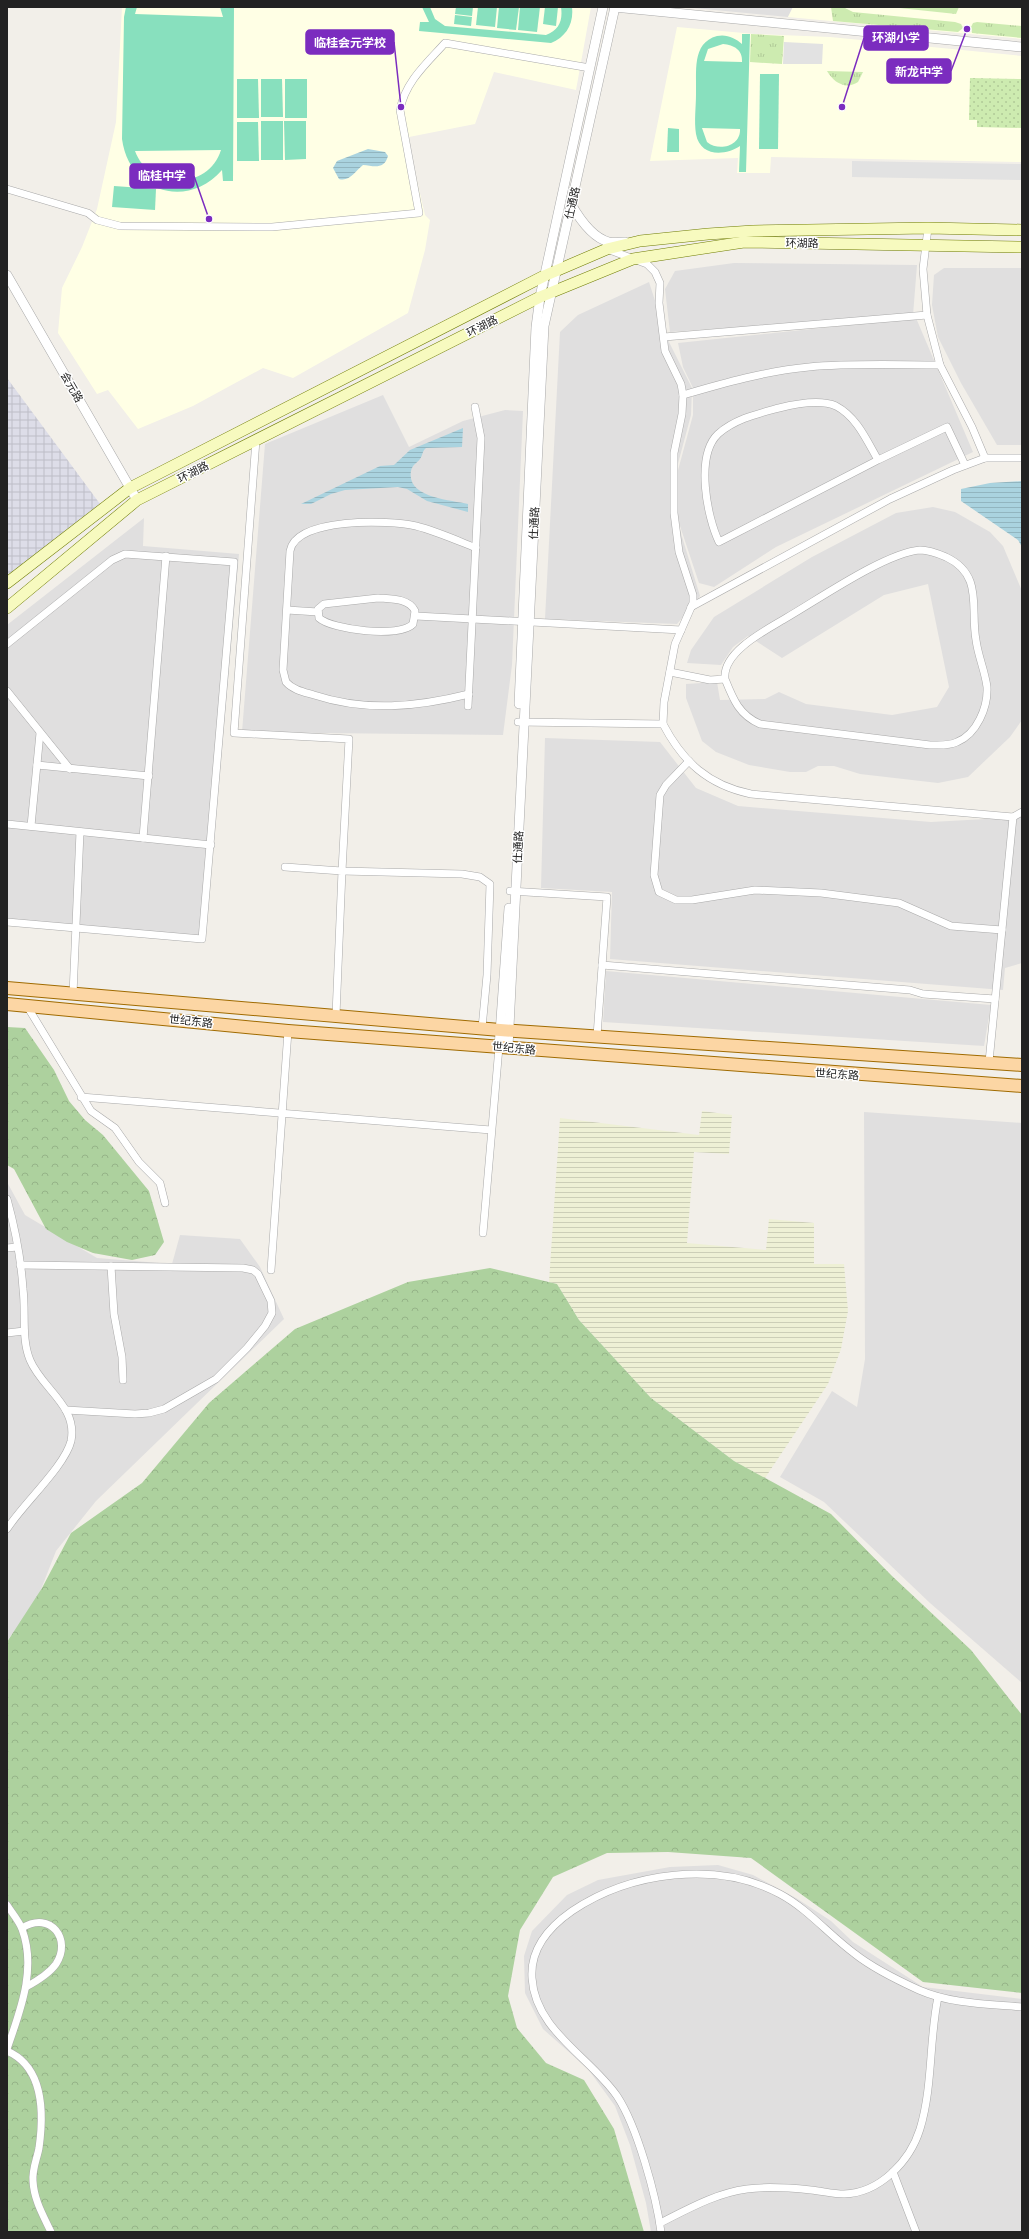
<svg xmlns="http://www.w3.org/2000/svg" width="1029" height="2239" font-family="Jost,'Noto Sans SC',sans-serif">
	<style>
		.residential { fill: #e0dfdf }
		.education { fill: #ffffe5 }
		.farmland { fill: url(#farmland-rules) }
		.grass { fill: url(#grass-tufts) }
		.forest { fill: url(#forest-crowns) }
		.garden { fill: url(#garden-dots) }
		.pitch { fill: #88e0be; fill-rule: evenodd }
		.parking { fill: #e2e2e2 }
		.plaza { fill: url(#plaza-grid) }
		.water { fill: url(#water-rules) }
		.lines { fill: none; stroke-linecap: round; stroke-linejoin: round }
		.minor-casing { stroke: #a9a9a9; stroke-width: 8 }
		.tertiary-casing { stroke: #a9a9a9; stroke-width: 10 }
		.secondary-casing { stroke: #707d05; stroke-width: 12 }
		.primary-casing { stroke: #a06b00; stroke-width: 14 }
		.minor { stroke: #fff; stroke-width: 7 }
		.tertiary { stroke: #fff; stroke-width: 9 }
		.secondary { stroke: #f7fabf; stroke-width: 11 }
		.primary { stroke: #fcd6a4; stroke-width: 12 }
		.labels { text-anchor: middle; stroke-width: 3; stroke-linejoin: round; paint-order: stroke }
		.street-label { font-size: 11px; fill: #222; stroke: #fff }
		.leader { fill: none; stroke: #7b2cbf; stroke-width: 1.5 }
		.callout-dot { fill: #7b2cbf; stroke: #fff; stroke-width: 1.5 }
		.callout { fill: #7b2cbf; stroke: #7b2cbf; stroke-width: 1.5 }
		.callout-label { font-size: 12px; text-anchor: middle; font-weight: bold; fill: #fff }
	</style>
	<defs>
		<pattern id="farmland-rules" width="6" height="5" patternUnits="userSpaceOnUse"><rect width="6" height="5" fill="#eef0d5"/><path d="M0 2.5h6" fill="none" stroke="#ccceb7"/></pattern>
		<pattern id="grass-tufts" width="24" height="20" patternUnits="userSpaceOnUse"><rect width="24" height="20" fill="#cdebb0"/><path d="M3 7l-1-3M5 7V3M7 7l1-3M15 17l-1-3M17 17v-4M19 17l1-3" fill="none" stroke="#b0c997"/></pattern>
		<pattern id="forest-crowns" width="20" height="18" patternUnits="userSpaceOnUse"><rect width="20" height="18" fill="#add19e"/><path d="M2 6a3 3 0 1 1 6 0M12 15a3 3 0 1 1 6 0" fill="none" stroke="#95b388"/></pattern>
		<pattern id="garden-dots" width="8" height="8" patternUnits="userSpaceOnUse"><rect width="8" height="8" fill="#cdebb0"/><path d="M2 2h.1M6 6h.1" fill="none" stroke="#b0c997" stroke-width="1.8" stroke-linecap="round"/></pattern>
		<pattern id="plaza-grid" width="8" height="8" patternUnits="userSpaceOnUse"><rect width="8" height="8" fill="#dddde8"/><path d="M0 4h8M4 0v8" fill="none" stroke="#bdbdc7"/></pattern>
		<pattern id="water-rules" width="6" height="5" patternUnits="userSpaceOnUse"><rect width="6" height="5" fill="#aad3df"/><path d="M0 2.5h6" fill="none" stroke="#92b5bf"/></pattern>
	</defs>
	<rect width="100%" height="100%" fill="#f2efe9"/>
	<g class="residential">
		<path d="M 684,7 L 793,7 L 788,17 Z"/>
		<path d="M 734,263 L 917,265 L 913,315 L 670,332 L 665,289 L 675,271 Z"/>
		<path d="M 944,268 L 1022,268 L 1022,445 L 997,445 L 961,383 L 938,337 L 932,305 L 934,275 Z"/>
		<path d="M 649,282 L 667,338 L 692,388 L 691,415 L 672,486 L 677,520 L 700,596 L 677,624 L 545,619 L 560,332 L 578,315 Z"/>
		<path d="M 916,318 L 973,452 L 776,547 L 714,587 L 699,583 L 678,520 L 674,485 L 693,415 L 693,388 L 683,367 L 678,343 Z"/>
		<path d="M 383,395 L 409,447 L 463,421 L 505,410 L 523,411 L 512,665 L 503,735 L 242,732 L 265,444 Z"/>
		<path d="M 933,507 L 955,512 L 990,532 L 1003,546 L 1022,591 L 1022,720 L 1010,737 L 968,777 L 938,783 L 860,774 L 834,766 L 818,766 L 806,772 L 790,772 L 749,765 L 716,752 L 702,741 L 686,698 L 686,684 L 717,682 L 720,700 L 765,699 L 779,692 L 806,704 L 892,715 L 937,707 L 949,687 L 928,584 L 884,595 L 782,658 L 748,636 L 733,647 L 721,665 L 687,663 L 691,650 L 714,617 L 812,557 L 896,513 Z"/>
		<path d="M 144,518 L 143,546 L 239,554 L 205,939 L 7,923 L 7,625 Z"/>
		<path d="M 545,738 L 660,742 L 696,788 L 738,806 L 931,822 L 1022,817 L 1022,963 L 1005,968 L 1003,990 L 610,959 L 612,892 L 541,888 Z"/>
		<path d="M 606,971 L 991,1005 L 984,1046 L 603,1022 Z"/>
		<path d="M 864,1112 L 1022,1123 L 1022,1683 L 930,1603 L 824,1502 L 780,1477 L 832,1391 L 857,1407 L 865,1359 Z"/>
		<path d="M 7,1182 L 25,1215 L 97,1258 L 172,1264 L 180,1235 L 240,1239 L 260,1267 L 284,1319 L 96,1501 L 56,1551 L 36,1602 L 7,1641 Z"/>
		<path d="M 718,1865 L 753,1875 L 796,1898 L 831,1921 L 853,1942 L 923,1987 L 1022,1999 L 1022,2232 L 651,2232 L 646,2203 L 630,2145 L 615,2106 L 588,2069 L 543,2029 L 525,1993 L 524,1956 L 532,1931 L 567,1895 L 598,1880 L 670,1867 Z"/>
	</g>
	<g class="education">
		<path d="M 122,7 L 591,7 L 576,90 L 494,72 L 475,124 L 409,137 L 412,159 L 425,215 L 430,220 L 425,250 L 408,313 L 293,378 L 263,368 L 193,406 L 138,429 L 108,390 L 97,394 L 58,333 L 62,288 L 82,247 L 97,209 L 116,122 Z"/>
		<path d="M 793,7 L 1022,7 L 1022,39 L 788,17 Z"/>
		<path d="M 677,27 L 755,34 L 830,37 L 1022,56 L 1022,162 L 771,157 L 770,173 L 737,173 L 738,158 L 650,161 Z"/>
	</g>
	<path class="farmland" d="M 702,1111 L 732,1115 L 729,1154 L 694,1152 L 687,1243 L 766,1250 L 769,1219 L 814,1223 L 814,1264 L 844,1264 L 848,1311 L 841,1349 L 828,1384 L 765,1478 L 734,1461 L 651,1398 L 579,1320 L 557,1284 L 549,1282 L 560,1118 L 699,1135 Z"/>
	<g class="grass">
		<path d="M 831,7 L 843,7 L 853,12 L 955,22 L 961,24 L 963,28 L 958,32 L 833,21 Z"/>
		<path d="M 890,7 L 959,7 L 956,14 Z"/>
		<path d="M 977,22 L 1022,26 L 1022,38 L 972,33 L 971,27 L 973,23 Z"/>
		<path d="M 751,34 L 784,36 L 782,64 L 750,62 Z"/>
		<path d="M 827,71 L 863,72 L 858,82 C 846,90 834,83 827,71 Z"/>
	</g>
	<g class="forest">
		<path d="M 7,1027 L 25,1028 L 54,1070 L 69,1101 L 85,1120 L 103,1135 L 149,1191 L 164,1242 L 155,1255 L 132,1260 L 93,1253 L 67,1242 L 46,1229 L 14,1169 L 7,1165 Z"/>
		<path d="M 490,1268 L 557,1284 L 579,1320 L 651,1398 L 734,1461 L 831,1514 L 892,1576 L 971,1650 L 1022,1715 L 1022,1993 L 923,1982 L 751,1858 L 668,1852 L 607,1853 L 553,1877 L 520,1930 L 508,1996 L 517,2028 L 546,2063 L 584,2080 L 614,2129 L 644,2232 L 7,2232 L 7,1642 L 42,1588 L 71,1533 L 142,1483 L 209,1403 L 295,1329 L 408,1282 Z"/>
	</g>
	<path class="garden" d="M 970,78 L 1022,79 L 1022,128 L 977,127 L 977,120 L 969,120 Z"/>
	<g class="pitch">
		<path d="M 126,7 L 137,7 L 135,14 L 223,17 L 220,7 L 234,7 L 233,181 L 223,181 L 222,170 C 187,210 129,192 122,139 L 124,17 ZM 221,150 C 208,191 149,190 135,151 Z"/>
		<path d="M 422,7 L 430,7 L 435,19 L 445,26 L 546,35 C 559,30 563,21 561,7 L 572,7 C 574,24 566,37 551,43 L 419,31 L 420,22 L 429,22 Z"/>
		<path d="M 456,7 L 473,7 L 472,16 L 455,14 Z"/>
		<path d="M 478,7 L 497,7 L 495,27 L 476,25 Z"/>
		<path d="M 499,7 L 519,7 L 516,30 L 497,28 Z"/>
		<path d="M 520,7 L 540,7 L 537,32 L 518,30 Z"/>
		<path d="M 545,7 L 558,7 L 556,26 L 543,24 Z"/>
		<path d="M 455,15 L 472,17 L 471,26 L 454,24 Z"/>
		<path d="M 742,34 L 750,34 L 746,172 L 739,172 L 740,146 C 725,156 700,157 696,134 C 694,121 696,107 696,94 C 697,73 691,43 717,36 C 727,34 735,38 742,44 ZM 723,44 C 734,45 743,50 742,62 L 704,61 L 708,49 ZM 702,128 L 740,129 C 741,146 719,152 707,142 Z"/>
		<path d="M 760,74 L 779,74 L 778,149 L 759,149 Z"/>
		<path d="M 237,79 L 258,79 L 259,118 L 237,118 Z"/>
		<path d="M 261,79 L 282,79 L 283,117 L 261,117 Z"/>
		<rect x="285" y="79" width="22" height="39"/>
		<rect x="261" y="121" width="22" height="39"/>
		<path d="M 284,121 L 306,121 L 306,159 L 285,160 Z"/>
		<path d="M 237,122 L 258,122 L 259,161 L 237,161 Z"/>
		<path d="M 668,128 L 679,129 L 679,152 L 667,152 Z"/>
		<path d="M 114,186 L 156,189 L 155,210 L 112,207 Z"/>
	</g>
	<g class="parking">
		<path d="M 784,42 L 823,44 L 822,64 L 783,64 Z"/>
		<path d="M 852,161 L 1022,164 L 1022,180 L 852,177 Z"/>
	</g>
	<path class="plaza" d="M 7,378 L 103,508 L 7,583 Z"/>
	<g class="water">
		<path d="M 368,149 L 385,152 L 388,156 C 384,170 374,166 363,165 C 355,171 350,182 339,179 L 333,168 L 337,161 Z"/>
		<path d="M 463,428 L 462,447 L 426,448 C 422,451 423,455 420,459 C 417,463 412,465 411,471 C 406,498 451,500 468,504 L 468,512 L 427,501 L 407,489 L 398,487 L 345,490 L 331,494 L 311,504 L 301,504 L 380,466 L 394,465 L 410,450 Z"/>
		<path d="M 1022,481 L 1022,547 L 1018,540 L 961,501 L 961,489 L 990,483 Z"/>
	</g>
	<g class="lines">
		<g class="minor-casing">
			<g id="minor">
				<path d="M 7,189 L 88,213 L 97,220 L 120,226 L 272,227 L 419,213 L 400,110 C 405,82 427,63 445,43 L 590,68"/>
				<path d="M 928,228 L 923,269 L 927,315 L 940,365 L 972,427 L 985,458"/>
				<path d="M 607,249 L 647,264 L 655,272 L 660,283 L 659,303 L 665,351 L 681,384 L 683,395 L 682,414 L 674,453 L 674,513 L 679,552 L 693,595 L 693,603 L 675,644 L 664,702 L 663,724"/>
				<path d="M 664,337 L 927,315"/>
				<path d="M 683,395 C 724,383 766,371 809,367 C 852,363 896,365 940,365"/>
				<path d="M 256,440 L 234,733 L 349,739 L 342,871 L 462,874 L 480,877 L 490,884 L 487,975 L 482,1028"/>
				<path d="M 878,460 C 867,441 857,417 836,406 C 820,399 795,404 779,408 C 757,414 735,419 718,434 C 695,456 707,517 719,542 L 878,460 L 947,427 L 965,465"/>
				<path d="M 378,598 C 390,599 409,598 415,611 L 413,624 C 400,638 332,630 319,618 L 318,609 L 324,604 Z"/>
				<path d="M 691,607 L 890,499 L 953,470 L 985,458 L 1022,458"/>
				<path d="M 287,610 L 318,612"/>
				<path d="M 416,616 L 681,630"/>
				<path d="M 7,644 L 112,560 L 125,554 L 234,562 L 202,939 L 7,922"/>
				<path d="M 670,672 L 710,680 L 725,679 C 733,699 739,715 760,724 L 930,745 C 939,745 949,746 957,742 C 977,734 988,707 987,687 C 985,671 978,656 976,640 C 970,608 984,575 946,557 C 939,554 929,550 920,550 C 885,553 819,599 786,618 C 766,630 722,652 725,679"/>
				<path d="M 7,691 L 70,769"/>
				<path d="M 469,694 C 417,707 366,712 314,695 C 304,692 293,690 286,682 L 283,670 L 290,551 C 296,517 389,520 416,526 C 436,531 456,540 476,548"/>
				<path d="M 468,706 L 481,438 L 475,407"/>
				<path d="M 518,722 L 663,724 C 683,762 708,785 751,794 L 1013,817 L 1022,812"/>
				<path d="M 689,761 L 666,785 L 660,795 L 654,875 L 659,892 L 676,900 L 692,900 L 755,890 L 821,893 L 899,903 L 951,926 L 1002,930"/>
				<path d="M 37,765 L 149,776"/>
				<path d="M 7,824 L 211,845"/>
				<path d="M 31,826 L 40,733"/>
				<path d="M 143,838 L 166,556"/>
				<path d="M 285,867 L 342,871 L 336,1015"/>
				<path d="M 510,891 L 607,897 L 597,1036"/>
				<path d="M 602,965 L 910,990 L 923,994 L 995,999"/>
				<path d="M 73,994 L 80,832"/>
				<path d="M 27,1006 L 91,1111 L 115,1128 L 139,1162 L 160,1183 L 165,1203"/>
				<path d="M 989,1062 L 1013,817"/>
				<path d="M 81,1097 L 491,1130"/>
				<path d="M 7,1199 C 15,1228 21,1259 23,1289 C 26,1312 21,1338 30,1360 C 42,1389 78,1406 71,1441 C 65,1466 22,1505 7,1529"/>
				<path d="M 483,1233 L 499,1047"/>
				<path d="M 7,1248 L 17,1247"/>
				<path d="M 20,1265 L 243,1268 L 253,1270 L 258,1274 L 271,1301 L 272,1313 L 265,1326 L 247,1348 L 216,1379 L 164,1409 L 149,1413 L 135,1414 L 66,1410"/>
				<path d="M 111,1266 L 114,1314 L 122,1357 L 123,1380"/>
				<path d="M 271,1270 L 288,1031"/>
				<path d="M 7,1333 L 24,1331"/>
				<path d="M 7,1905 C 12,1913 19,1921 22,1929 C 37,1969 20,2011 7,2049"/>
				<path d="M 22,1928 C 51,1910 72,1940 56,1964 C 49,1974 37,1981 26,1987"/>
				<path d="M 7,2051 C 44,2067 44,2113 39,2148 C 37,2159 32,2169 33,2181 C 34,2200 43,2215 51,2232"/>
				<path d="M 893,2172 L 916,2232"/>
				<path d="M 660,2223 C 688,2209 716,2193 747,2189 C 767,2186 791,2188 811,2190 C 822,2191 833,2194 844,2194 C 880,2193 910,2161 920,2129 C 933,2086 929,2040 938,1997"/>
				<path d="M 661,2232 C 656,2195 637,2126 617,2096 C 590,2057 535,2030 532,1978 C 530,1948 549,1927 572,1911 C 630,1872 717,1860 780,1894 C 808,1909 829,1935 855,1954 C 874,1969 897,1980 919,1990 C 951,2004 988,2004 1022,2007"/>
			</g>
		</g>
		<g class="tertiary-casing">
			<g id="tertiary">
				<path d="M 614,7 L 1022,47"/>
				<path d="M 571,204 C 579,218 593,238 609,242 C 613,243 620,242 625,242"/>
				<path d="M 7,275 L 137,500"/>
				<path d="M 519,704 L 536,327 L 540,297 L 603,7"/>
				<path d="M 499,1047 L 509,908"/>
				<path d="M 508,1047 L 544,326 L 615,7"/>
			</g>
		</g>
		<g class="secondary-casing">
			<g id="secondary">
				<path d="M 7,583 L 130,488 L 544,276 L 607,249 L 640,241 L 708,234 L 753,231 L 928,228 L 1022,230"/>
				<path d="M 7,608 L 137,500 L 540,297 L 633,259 L 744,242 L 1022,247"/>
			</g>
		</g>
		<g class="primary-casing">
			<g id="primary">
				<path d="M 7,988 L 500,1030 L 1022,1065"/>
				<path d="M 7,1004 L 288,1031 L 1022,1086"/>
			</g>
		</g>
		<use href="#minor" class="minor"/>
		<use href="#tertiary" class="tertiary"/>
		<use href="#secondary" class="secondary"/>
		<use href="#primary" class="primary"/>
	</g>
	<g class="labels">
		<g class="street-label">
			<text transform="translate(572 203) rotate(-77)" y="4">仕通路</text>
			<text transform="translate(802 243) rotate(1)" y="4">环湖路</text>
			<text transform="translate(482 326) rotate(-27)" y="4">环湖路</text>
			<text transform="translate(72 387) rotate(60)" y="4">会元路</text>
			<text transform="translate(193 472) rotate(-27)" y="4">环湖路</text>
			<text transform="translate(534 523) rotate(-87)" y="4">仕通路</text>
			<text transform="translate(518 847) rotate(-87)" y="4">仕通路</text>
			<text transform="translate(191 1021) rotate(6)" y="4">世纪东路</text>
			<text transform="translate(514 1048) rotate(5)" y="4">世纪东路</text>
			<text transform="translate(837 1074) rotate(4)" y="4">世纪东路</text>
		</g>
	</g>
	<path class="leader" d="M842 107L864 38M401 107L394 42M967 29L951 71M209 219L194 176"/>
	<g class="callout-dot">
		<circle cx="842" cy="107" r="4"/>
		<circle cx="401" cy="107" r="4"/>
		<circle cx="967" cy="29" r="4"/>
		<circle cx="209" cy="219" r="4"/>
	</g>
	<g class="callout">
		<rect x="864" y="26" width="64" height="24" rx="4"/>
		<rect x="306" y="30" width="88" height="24" rx="4"/>
		<rect x="887" y="59" width="64" height="24" rx="4"/>
		<rect x="130" y="164" width="64" height="24" rx="4"/>
	</g>
	<g class="callout-label">
		<text x="896" y="42">环湖小学</text>
		<text x="350" y="47">临桂会元学校</text>
		<text x="919" y="76">新龙中学</text>
		<text x="162" y="180">临桂中学</text>
	</g>
	<rect width="1029" height="2239" fill="none" stroke="#222222" stroke-width="16"/>
</svg>
